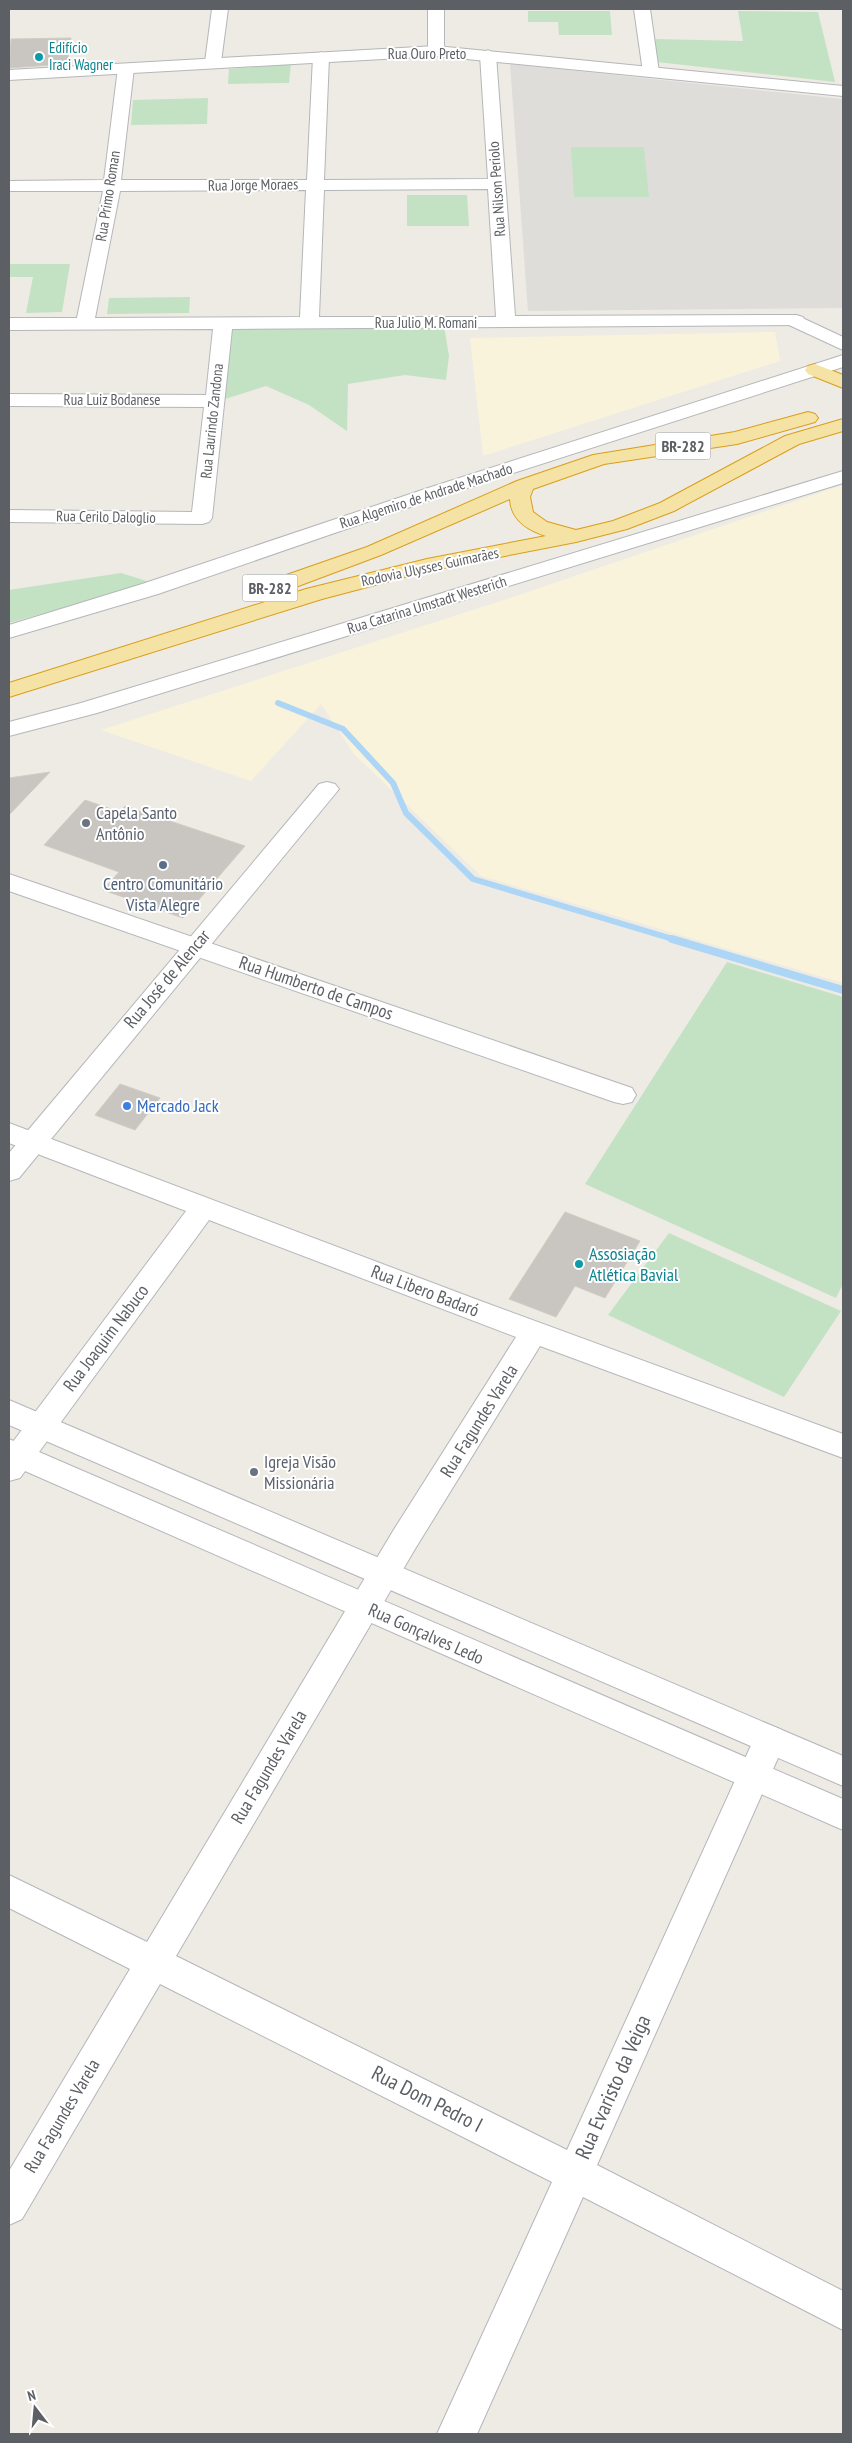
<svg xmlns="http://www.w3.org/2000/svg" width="852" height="2443" font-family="'PT Sans Narrow',sans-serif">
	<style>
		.commercial { fill: #faf3dc }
		.industrial { fill: #dfddd9 }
		.green { fill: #c3e2c4 }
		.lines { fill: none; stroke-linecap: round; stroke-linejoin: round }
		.stream-far1 { stroke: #acd5f6; stroke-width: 6 }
		.stream { stroke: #acd5f6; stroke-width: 8 }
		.building { fill: #c9c6c1; stroke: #d1cdc3 }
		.minor-casing { stroke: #b5b6ba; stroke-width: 2 }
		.tertiary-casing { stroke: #b5b6ba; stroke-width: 2 }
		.trunk-casing { stroke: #da9e18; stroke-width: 2 }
		.minor { fill: #fff; fill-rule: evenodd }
		.tertiary { fill: #fff; fill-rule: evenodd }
		.trunk { fill: #f4e3a4; fill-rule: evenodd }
		.culture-dot { fill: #0f9aa8; stroke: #fff; stroke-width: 2 }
		.worship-dot { fill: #6b7280; stroke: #fff; stroke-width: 2 }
		.service-dot { fill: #5c6f8a; stroke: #fff; stroke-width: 2 }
		.shop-dot { fill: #3f7fe0; stroke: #fff; stroke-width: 2 }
		.labels { text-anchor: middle; stroke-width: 4; stroke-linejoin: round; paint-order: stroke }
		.far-culture-label { font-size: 15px; fill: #0d838f; stroke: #fff; text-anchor: start }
		.far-street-label { font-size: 15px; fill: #5c5f63; stroke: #fff }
		.shield { fill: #fff; stroke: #8d8f92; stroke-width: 1 }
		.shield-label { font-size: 16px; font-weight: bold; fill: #5c5f63 }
		.worship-label { font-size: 18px; fill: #5b616d; stroke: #fff; text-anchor: start }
		.service-label { font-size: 18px; fill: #4e5e75; stroke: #fff }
		.street-label { font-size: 18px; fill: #5c5f63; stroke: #fff }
		.shop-label { font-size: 18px; fill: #366cbe; stroke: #fff; text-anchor: start }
		.culture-label { font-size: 18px; fill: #0d838f; stroke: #fff; text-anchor: start }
		.near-street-label { font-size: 21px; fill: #5c5f63; stroke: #fff }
	</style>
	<rect width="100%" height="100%" fill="#edebe4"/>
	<g class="commercial">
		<path d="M 775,332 L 780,361 L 483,456 L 470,338 Z"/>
		<path d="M 843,485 L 843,983 L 481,876 L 354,754 L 321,704 L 251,781 L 101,730 L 513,597 Z"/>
	</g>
	<path class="industrial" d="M 510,64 L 843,99 L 843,308 L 528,311 Z"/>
	<g class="green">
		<path d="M 528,11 L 610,11 L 612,35 L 559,35 L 558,22 L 528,22 Z"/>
		<path d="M 738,11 L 818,12 L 835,82 L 657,62 L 655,39 L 743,41 Z"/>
		<path d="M 291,64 L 289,83 L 228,84 L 229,69 Z"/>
		<path d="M 208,98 L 207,124 L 131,125 L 133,100 Z"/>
		<path d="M 571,147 L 644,147 L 649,197 L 574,197 Z"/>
		<path d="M 407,195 L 467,195 L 469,226 L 407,226 Z"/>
		<path d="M 9,264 L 70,264 L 62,312 L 26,313 L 33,277 L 9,277 Z"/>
		<path d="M 190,297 L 189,313 L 107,314 L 109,298 Z"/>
		<path d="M 444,326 L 449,356 L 446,380 L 405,375 L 348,384 L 347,431 L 309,405 L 266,386 L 225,399 L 228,328 Z"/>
		<path d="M 121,573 L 153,583 L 9,623 L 9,590 Z"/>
		<path d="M 727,962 L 843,997 L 843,1284 L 836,1298 L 585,1184 Z"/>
		<path d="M 669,1233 L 841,1311 L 784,1397 L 608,1315 Z"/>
	</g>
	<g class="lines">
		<path class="stream-far1" d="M 278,703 L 343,729 L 393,783 L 406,813 L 473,879 L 676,940"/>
		<path class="stream" d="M 672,939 L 843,990"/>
	</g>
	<g class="building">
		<path d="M 71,38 L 67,64 L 9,68 L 11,39 Z"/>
		<path d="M 50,772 L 9,815 L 9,778 Z"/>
		<path d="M 85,800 L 120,812 L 125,806 L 245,846 L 183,918 L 103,890 L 119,872 L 44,845 Z"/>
		<path d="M 120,1084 L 160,1098 L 135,1130 L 95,1115 Z"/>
		<path d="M 565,1212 L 640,1241 L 605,1298 L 575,1286 L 556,1317 L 509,1299 Z"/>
	</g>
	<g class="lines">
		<g class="minor-casing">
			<g id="minor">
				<path d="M 212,9 L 228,9 L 221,62 L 219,65 L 207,65 L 205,62 Z"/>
				<path d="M 428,9 L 444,9 L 444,51 L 436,56 L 428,51 Z"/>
				<path d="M 634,9 L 650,9 L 659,72 L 657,75 L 645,75 L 643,72 Z"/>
				<path d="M 488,50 L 496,55 L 515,316 L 796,315 L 803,317 L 805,321 L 803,325 L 232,329 L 212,518 L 209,522 L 202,524 L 9,522 L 9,510 L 192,512 L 204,407 L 9,406 L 9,394 L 206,395 L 213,329 L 9,330 L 9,318 L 77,318 L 103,191 L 9,191 L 9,181 L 104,180 L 118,68 L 120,65 L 132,65 L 134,68 L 121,180 L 307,180 L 313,57 L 321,52 L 329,57 L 324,180 L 488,179 L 480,55 ZM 488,189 L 496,317 L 319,317 L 324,190 ZM 306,190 L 300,317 L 95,318 L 120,191 Z"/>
				<path d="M 9,874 L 632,1088 L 636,1095 L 632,1102 L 623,1104 L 614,1102 L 9,891 Z"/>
				<path d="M 9,1123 L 478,1300 L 843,1434 L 843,1458 L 540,1346 L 415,1549 L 176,1956 L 567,2150 L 758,1730 L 770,1725 L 782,1730 L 786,1740 L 597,2165 L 843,2291 L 843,2330 L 583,2197 L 477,2434 L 437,2434 L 552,2182 L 160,1984 L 22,2219 L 9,2225 L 9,2171 L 130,1969 L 9,1908 L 9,1875 L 147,1942 L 393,1531 L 516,1337 L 209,1220 L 20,1478 L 9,1481 L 9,1447 L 186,1211 L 9,1143 Z"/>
			</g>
		</g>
		<g class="tertiary-casing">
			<g id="tertiary">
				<path d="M 436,46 L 843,86 L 843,96 L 436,56 L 9,80 L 9,70 Z"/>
				<path d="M 796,315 L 843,337 L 843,350 L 789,325 L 787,321 L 789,317 Z"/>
				<path d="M 843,355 L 843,367 L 442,496 L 158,594 L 9,638 L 9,625 L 142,584 L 428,488 Z"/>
				<path d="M 843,471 L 843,483 L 97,713 L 9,736 L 9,722 L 81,703 Z"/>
				<path d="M 327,782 L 335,784 L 339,789 L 335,794 L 19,1178 L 9,1181 L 9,1153 L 319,784 Z"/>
				<path d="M 9,1400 L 843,1756 L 843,1786 L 9,1425 Z"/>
				<path d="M 9,1439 L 843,1799 L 843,1830 L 9,1464 Z"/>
			</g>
		</g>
		<g class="trunk-casing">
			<g id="trunk">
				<path d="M 815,364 L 843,375 L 843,388 L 808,374 L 805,370 L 808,366 Z"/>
				<path d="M 808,412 L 815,414 L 818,418 L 815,422 L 737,444 L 604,464 L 533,489 L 530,497 L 533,512 L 547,522 L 576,530 L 613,521 L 660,503 L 785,436 L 843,419 L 843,431 L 799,444 L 674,511 L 627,529 L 576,542 L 428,571 L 322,599 L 9,697 L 9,683 L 306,589 L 427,559 L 546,536 C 527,530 511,520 510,499 L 381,555 L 285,591 L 277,592 L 269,591 L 266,586 L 269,581 L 367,547 L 517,481 L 593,455 L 735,432 Z"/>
			</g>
		</g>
		<use href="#minor" class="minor"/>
		<use href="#tertiary" class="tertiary"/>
		<use href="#trunk" class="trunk"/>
	</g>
	<g class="culture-dot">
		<circle cx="39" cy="57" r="5"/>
		<circle cx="579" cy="1264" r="5"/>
	</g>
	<g class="worship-dot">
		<circle cx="86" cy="823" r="5"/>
		<circle cx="254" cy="1472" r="5"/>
	</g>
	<circle class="service-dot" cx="163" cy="865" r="5"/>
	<circle class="shop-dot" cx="127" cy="1106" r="5"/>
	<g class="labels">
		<g class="far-culture-label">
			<text x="49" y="53">Edifício<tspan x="49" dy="17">Iraci Wagner</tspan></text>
		</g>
		<g class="far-street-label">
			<text x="427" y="59">Rua Ouro Preto</text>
			<text transform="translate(253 185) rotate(-1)" y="5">Rua Jorge Moraes</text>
			<text transform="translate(497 189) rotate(-94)" y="5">Rua Nilson Periolo</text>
			<text transform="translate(108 196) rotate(-81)" y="5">Rua Primo Roman</text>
			<text x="426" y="328">Rua Julio M. Romani</text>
			<text x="112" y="405">Rua Luiz Bodanese</text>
			<text transform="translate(212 421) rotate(-84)" y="5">Rua Laurindo Zandona</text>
			<text transform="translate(426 496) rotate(-18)" y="5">Rua Algemiro de Andrade Machado</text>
			<text transform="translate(106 517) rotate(1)" y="5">Rua Cerilo Daloglio</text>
			<text transform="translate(430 567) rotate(-12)" y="5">Rodovia Ulysses Guimarães</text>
			<text transform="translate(427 605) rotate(-17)" y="5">Rua Catarina Umstadt Westerich</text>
		</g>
		<g class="shield">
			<rect x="655.5" y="432.5" width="55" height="27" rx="4"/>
			<rect x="242.5" y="574.5" width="55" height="27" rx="4"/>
		</g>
		<g class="shield-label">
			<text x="683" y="452">BR-282</text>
			<text x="270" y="594">BR-282</text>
		</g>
		<g class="worship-label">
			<text x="96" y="819">Capela Santo<tspan x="96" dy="21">Antônio</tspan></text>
			<text x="264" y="1468">Igreja Visão<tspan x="264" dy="21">Missionária</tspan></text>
		</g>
		<g class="service-label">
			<text x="163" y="890">Centro Comunitário<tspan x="163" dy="21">Vista Alegre</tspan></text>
		</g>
		<g class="street-label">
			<text transform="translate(167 979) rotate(-50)" y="6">Rua José de Alencar</text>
			<text transform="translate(316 988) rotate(19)" y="6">Rua Humberto de Campos</text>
			<text transform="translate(425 1291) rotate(21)" y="6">Rua Libero Badaró</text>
			<text transform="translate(106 1338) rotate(-53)" y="6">Rua Joaquim Nabuco</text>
			<text transform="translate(479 1421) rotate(-58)" y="6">Rua Fagundes Varela</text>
			<text transform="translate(426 1634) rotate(24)" y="6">Rua Gonçalves Ledo</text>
			<text transform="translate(269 1767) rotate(-59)" y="6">Rua Fagundes Varela</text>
			<text transform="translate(62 2116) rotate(-59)" y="6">Rua Fagundes Varela</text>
		</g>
		<g class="shop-label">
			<text x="137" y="1112">Mercado Jack</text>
		</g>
		<g class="culture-label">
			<text x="589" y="1260">Assosiação<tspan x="589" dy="21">Atlética Bavial</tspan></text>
		</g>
		<g class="near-street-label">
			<text transform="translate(613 2087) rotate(-66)" y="7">Rua Evaristo da Veiga</text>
			<text transform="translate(427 2099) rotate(27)" y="7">Rua Dom Pedro I</text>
		</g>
	</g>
	<rect width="852" height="2443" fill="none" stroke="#5c5f63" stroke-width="20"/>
	<g transform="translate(35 2408) rotate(344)" stroke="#ffffff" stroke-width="4" paint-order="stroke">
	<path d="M0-4L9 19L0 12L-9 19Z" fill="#5c5f63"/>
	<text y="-8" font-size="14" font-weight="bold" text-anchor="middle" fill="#5c5f63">N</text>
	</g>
</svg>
